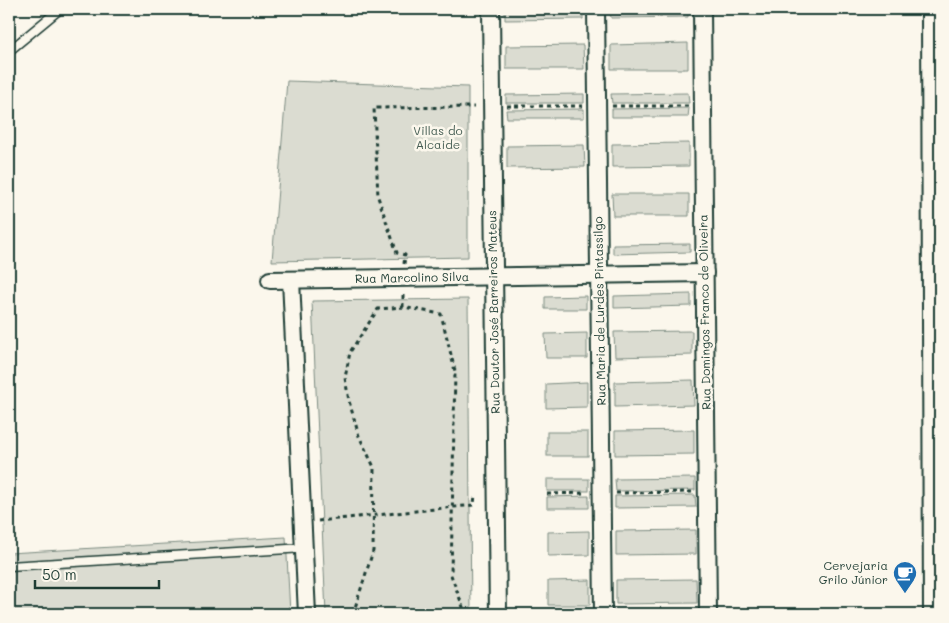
<svg xmlns="http://www.w3.org/2000/svg" width="949" height="623" font-family="Mali,sans-serif">
	<style>
		.green { fill: #dbdcd1; stroke: #7d8c82 }
		.lines { fill: none; stroke-linecap: round; stroke-linejoin: round }
		.service-casing { stroke: #1f3d34; stroke-width: 11 }
		.minor-casing { stroke: #1f3d34; stroke-width: 20 }
		.path { stroke: #1f3d34; stroke-width: 3; stroke-dasharray: 4 4; stroke-linecap: butt }
		.service { stroke: #fbf7ec; stroke-width: 8 }
		.minor { stroke: #fbf7ec; stroke-width: 16 }
		.labels { text-anchor: middle; stroke-width: 5; stroke-linejoin: round; paint-order: stroke }
		.park-label { font-size: 12px; fill: #455d53; stroke: #fbf7ec }
		.street-label { font-size: 12px; fill: #1f3d34; stroke: #fbf7ec }
		.poi-label { font-size: 12px; fill: #1f3d34; stroke: #fbf7ec; text-anchor: end }
	</style>
	<rect width="100%" height="100%" fill="#fbf7ec"/>
	<filter id="ink" filterUnits="userSpaceOnUse"><feTurbulence type="fractalNoise" baseFrequency=".02" numOctaves="2"/><feDisplacementMap in="SourceGraphic" scale="10" xChannelSelector="R" yChannelSelector="G"/><feConvolveMatrix kernelMatrix="1 2 1 2 8 2 1 2 1" color-interpolation-filters="sRGB"/></filter>
	<g filter="url(#ink)">
		<g class="green">
			<path d="M 505,9 L 583,9 L 583,19 L 505,20 Z"/>
			<path d="M 610,9 L 688,9 L 688,17 L 611,18 Z"/>
			<path d="M 688,43 L 688,69 L 611,69 L 611,45 Z"/>
			<path d="M 583,45 L 584,69 L 506,69 L 506,46 Z"/>
			<path d="M 287,81 L 468,87 L 468,257 L 272,261 Z"/>
			<path d="M 688,93 L 689,103 L 612,103 L 611,94 Z"/>
			<path d="M 584,94 L 584,103 L 506,103 L 506,95 Z"/>
			<path d="M 689,108 L 688,117 L 612,117 L 612,109 Z"/>
			<path d="M 584,109 L 584,118 L 507,118 L 506,110 Z"/>
			<path d="M 689,143 L 689,166 L 612,167 L 612,144 Z"/>
			<path d="M 584,145 L 585,167 L 507,168 L 507,146 Z"/>
			<path d="M 612,194 L 689,194 L 689,216 L 613,216 Z"/>
			<path d="M 690,244 L 690,252 L 613,254 L 613,245 Z"/>
			<path d="M 691,294 L 691,306 L 614,308 L 614,296 Z"/>
			<path d="M 586,296 L 586,309 L 545,309 L 545,297 Z"/>
			<path d="M 468,299 L 471,614 L 326,614 L 312,301 Z"/>
			<path d="M 692,331 L 692,355 L 615,357 L 614,332 Z"/>
			<path d="M 587,333 L 587,358 L 546,358 L 545,334 Z"/>
			<path d="M 693,380 L 694,405 L 615,407 L 615,382 Z"/>
			<path d="M 587,382 L 587,407 L 546,408 L 546,384 Z"/>
			<path d="M 694,430 L 694,454 L 615,455 L 615,431 Z"/>
			<rect x="547" y="432" width="41" height="24"/>
			<path d="M 695,478 L 695,490 L 616,491 L 615,479 Z"/>
			<rect x="547" y="479" width="42" height="12"/>
			<path d="M 695,495 L 696,507 L 615,508 L 615,496 Z"/>
			<path d="M 589,496 L 589,508 L 547,508 L 547,497 Z"/>
			<path d="M 696,530 L 696,554 L 616,555 L 616,531 Z"/>
			<path d="M 589,531 L 589,555 L 548,556 L 548,532 Z"/>
			<path d="M 286,537 L 290,614 L 9,614 L 9,553 Z"/>
			<path d="M 696,579 L 697,603 L 616,604 L 616,580 Z"/>
			<path d="M 590,580 L 590,605 L 548,605 L 548,581 Z"/>
		</g>
		<g class="lines">
			<g class="service-casing">
				<g id="service">
					<path d="M 9,51 L 60,9"/>
					<path d="M 9,566 L 304,548"/>
				</g>
			</g>
			<g class="minor-casing">
				<g id="minor">
					<path d="M 491,9 L 498,614"/>
					<path d="M 596,9 L 603,614"/>
					<path d="M 702,9 L 708,614"/>
					<path d="M 930,9 L 932,614"/>
					<path d="M 270,280 L 705,273"/>
					<path d="M 291,280 L 307,614"/>
				</g>
			</g>
			<g class="path">
				<path d="M 507,106 L 583,106"/>
				<path d="M 612,106 L 688,106"/>
				<path d="M 404,264 L 405,255 L 397,253 L 378,197 L 374,108 L 474,107"/>
				<path d="M 403,307 L 403,292"/>
				<path d="M 616,493 L 692,492"/>
				<path d="M 547,494 L 587,493"/>
				<path d="M 318,521 L 474,505 L 475,494"/>
				<path d="M 353,614 L 373,551 L 374,467 L 359,436 L 349,401 L 345,378 L 350,352 L 378,309 L 403,307 L 441,314 L 455,371 L 451,575 L 463,607 L 462,614"/>
			</g>
			<use href="#service" class="service"/>
			<use href="#minor" class="minor"/>
		</g>
	</g>
	<defs>
		<g id="cafe-pin" transform="scale(1.25)"><path d="M0 17L-7.5 6A9.5 9.5 0 1 1 7.5 6Z" fill="#1f6fb2" stroke="#fbf7ec"/><path d="M-5.5-4.5H6V0H3Q3 3.5 0 3.5H-2.5Q-5.5 3.5-5.5 0ZM3-3.2v2h1.7v-2ZM-6 4.5H4V6H-6Z" fill="#fff"/></g>
	</defs>
	<g fill-rule="evenodd">
		<use href="#cafe-pin" x="905" y="573"/>
	</g>
	<g class="labels">
		<g class="park-label">
			<text x="438" y="135">Villas do<tspan x="438" dy="14">Alcaide</tspan></text>
		</g>
		<g class="street-label">
			<text transform="translate(412 278) rotate(-1)" y="4">Rua Marcolino Silva</text>
			<text transform="translate(600 311) rotate(-91)" y="4">Rua Maria de Lurdes Pintassilgo</text>
			<text transform="translate(494 312) rotate(-91)" y="4">Rua Doutor José Barreiros Mateus</text>
			<text transform="translate(705 312) rotate(-91)" y="4">Rua Domingos Franco de Oliveira</text>
		</g>
		<g class="poi-label">
			<text x="888" y="570">Cervejaria<tspan x="888" dy="14">Grilo Júnior</tspan></text>
		</g>
	</g>
	<rect width="949" height="623" fill="none" stroke="#fbf7ec" stroke-width="30"/>
	<rect x="15" y="15" width="919" height="593" fill="none" stroke="#1f3d34" stroke-width="2" filter="url(#ink)"/>
	<path d="M35 580v8h124v-8" fill="none" stroke="#1f3d34" stroke-width="2.5"/>
	<text x="42" y="580" font-size="15" fill="#1f3d34" stroke="#fbf7ec" stroke-width="4" paint-order="stroke">50 m</text>
</svg>
